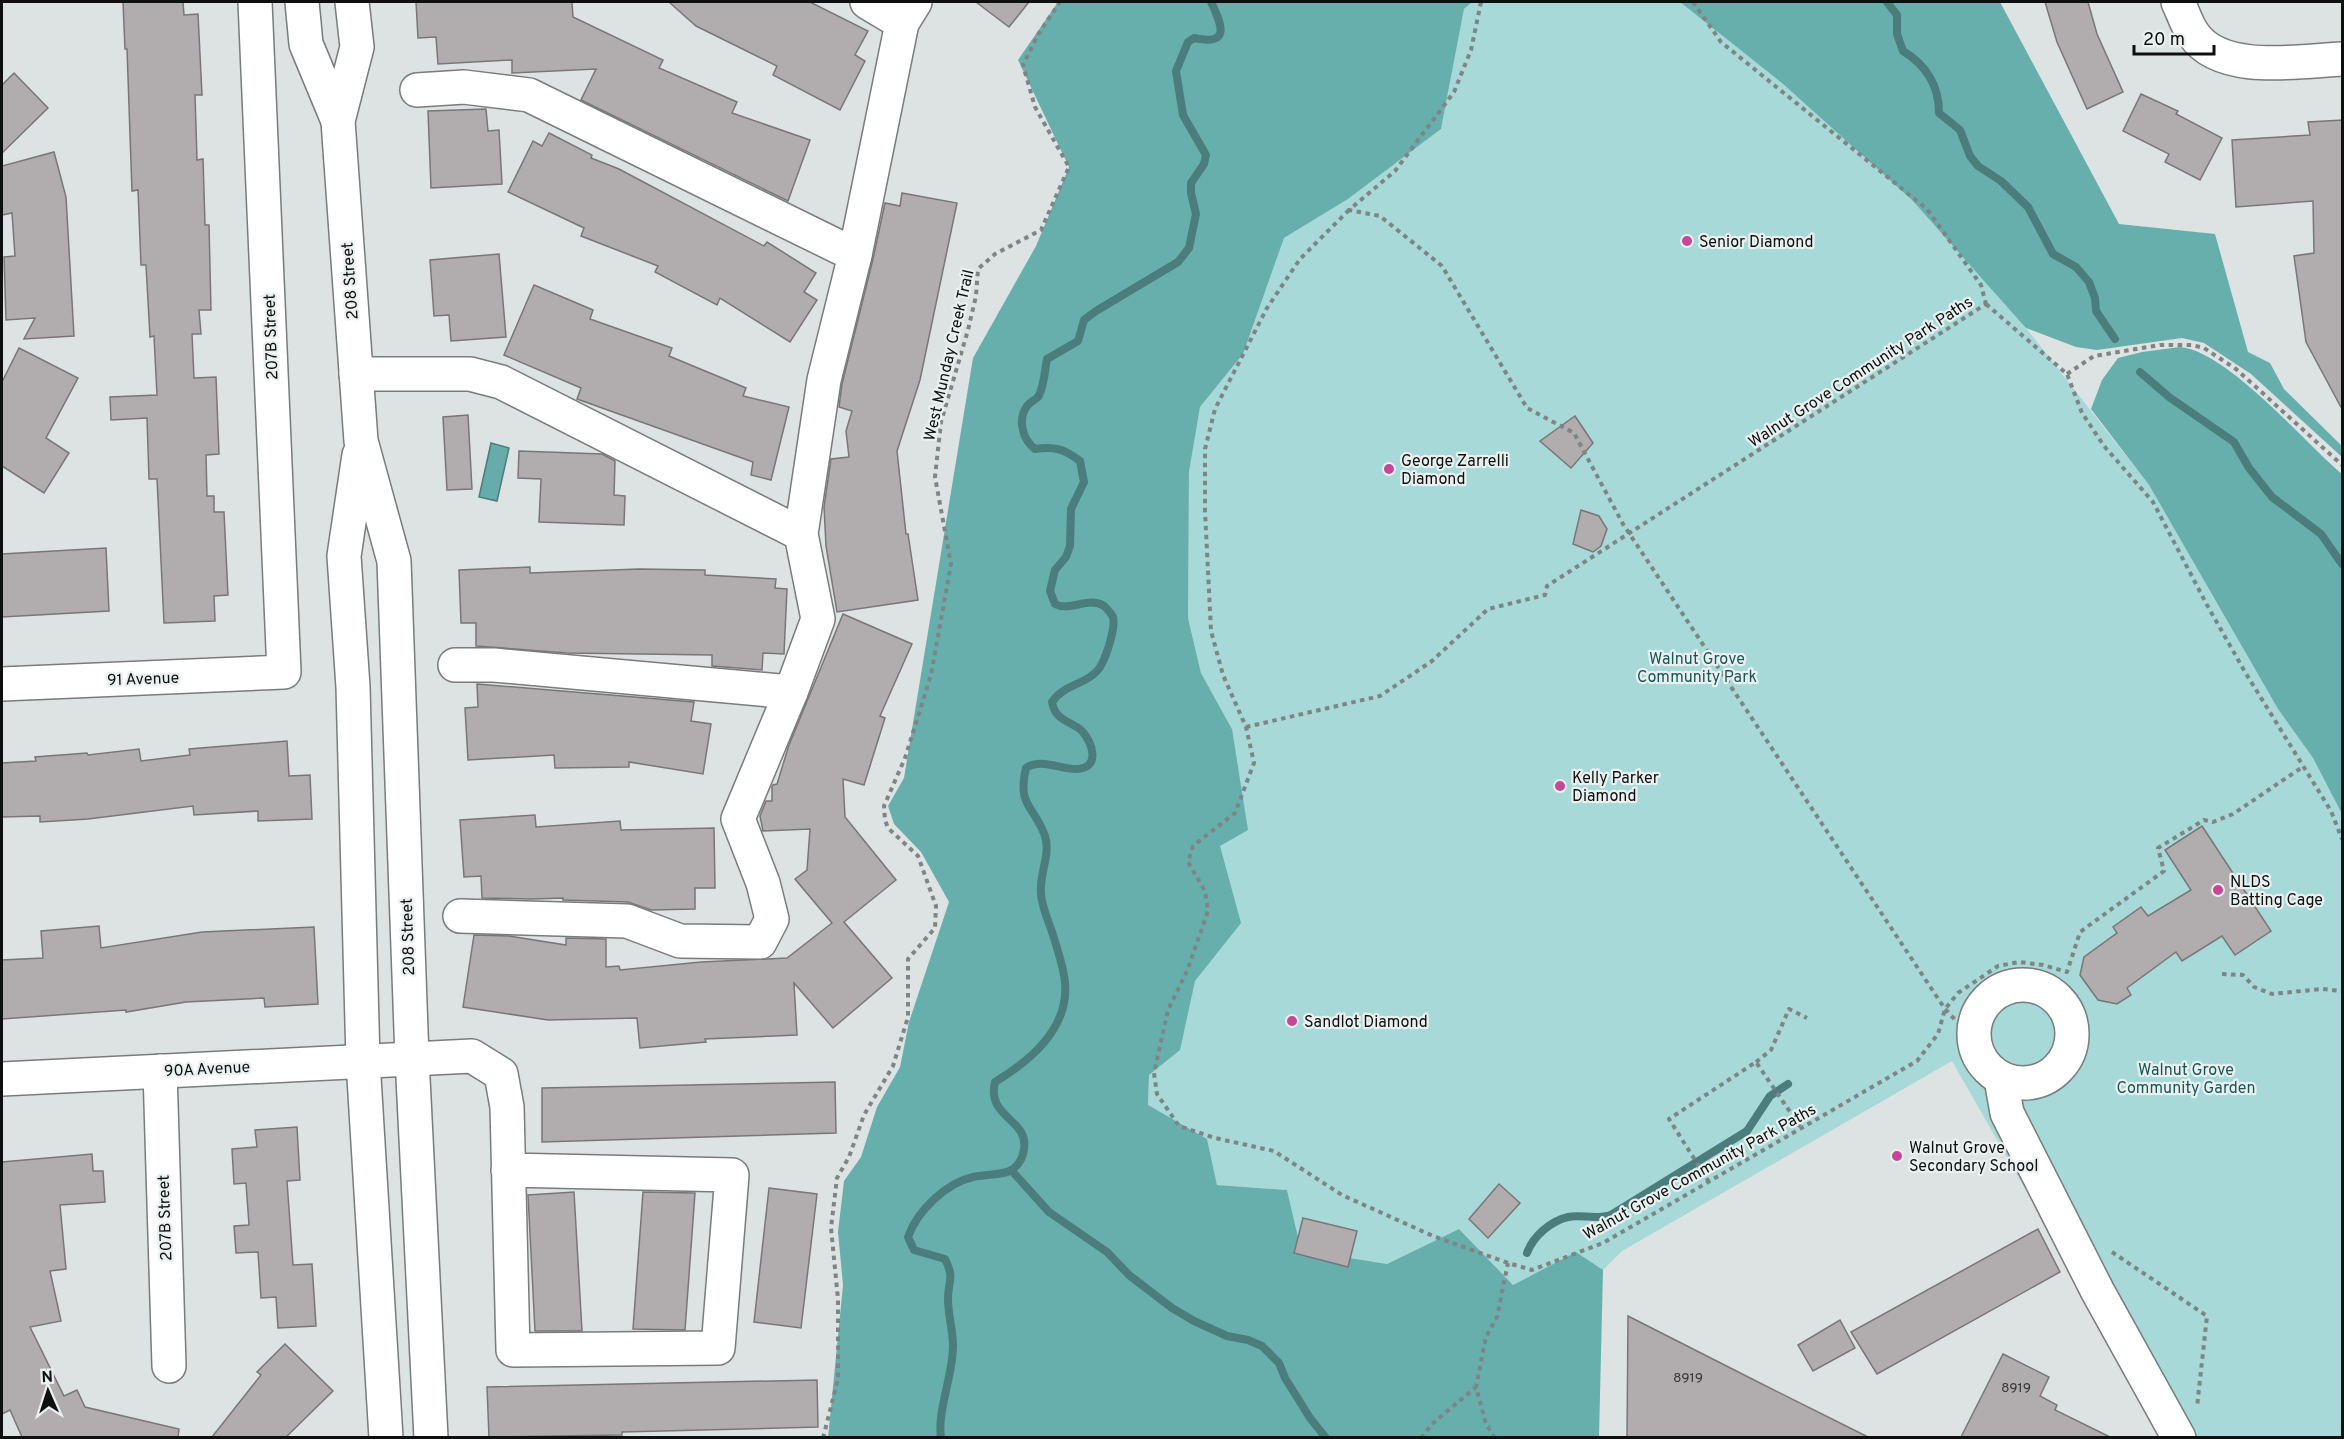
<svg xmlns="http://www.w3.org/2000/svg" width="2344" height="1439" font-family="Overpass,sans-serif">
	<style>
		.green { fill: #a6d9d7 }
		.forest { fill: #67afad }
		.water { fill: #65acaa; stroke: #4b7d7c; stroke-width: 1.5 }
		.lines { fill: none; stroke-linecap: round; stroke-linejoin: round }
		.stream { stroke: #4b7d7c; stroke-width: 8 }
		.building { fill: #b1acae; stroke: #7a7678; stroke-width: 1.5 }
		.minor-casing { stroke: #777c7c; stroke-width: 36 }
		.major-casing { stroke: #777c7c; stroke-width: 36 }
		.path { stroke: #7f8484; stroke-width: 4; stroke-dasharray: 4.5 4.5; stroke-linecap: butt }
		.minor { stroke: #fff; stroke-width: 33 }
		.major { stroke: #fff; stroke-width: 33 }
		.poi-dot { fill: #c54795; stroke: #eaf0f0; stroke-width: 2 }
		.labels { text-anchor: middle; stroke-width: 4.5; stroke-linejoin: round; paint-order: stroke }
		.number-label { font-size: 14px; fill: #373738 }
		.poi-label { font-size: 16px; fill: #0e1010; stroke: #eaf0f0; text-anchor: start }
		.street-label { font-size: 16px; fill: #0e1010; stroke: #eaf0f0 }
		.park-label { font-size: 16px; fill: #195756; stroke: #eaf0f0 }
	</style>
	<rect width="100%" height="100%" fill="#dde3e3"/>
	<path class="green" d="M 1472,2 L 1680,2 L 1783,84 L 1912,200 L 2012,310 L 2149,485 L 2278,709 L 2313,758 L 2342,814 L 2342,1437 L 2167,1437 L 1952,1061 L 1622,1251 L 1603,1270 L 1576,1252 L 1513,1285 L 1459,1229 L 1387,1264 L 1301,1250 L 1287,1190 L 1217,1185 L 1207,1139 L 1148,1106 L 1149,1075 L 1172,1056 L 1220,846 L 1232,729 L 1201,673 L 1188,618 L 1189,472 L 1200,407 L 1243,354 L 1284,238 L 1348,199 L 1441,129 L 1464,9 Z"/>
	<g class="forest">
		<path d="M 1058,2 L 1472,2 L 1464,9 L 1441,129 L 1348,199 L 1284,238 L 1243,354 L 1200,407 L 1189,472 L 1188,618 L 1201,673 L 1232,729 L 1248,830 L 1220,846 L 1241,923 L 1195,981 L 1180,1050 L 1149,1075 L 1148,1105 L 1207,1139 L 1217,1185 L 1287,1190 L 1301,1250 L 1387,1264 L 1459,1229 L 1513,1285 L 1576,1252 L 1603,1270 L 1599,1437 L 828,1438 L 843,1285 L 838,1232 L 844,1181 L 861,1157 L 877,1107 L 900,1067 L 909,1022 L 949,902 L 921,852 L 894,824 L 888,806 L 904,778 L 973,358 L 1036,246 L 1069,167 L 1018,60 Z"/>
		<path d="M 1680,2 L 2000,2 L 2119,224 L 2215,234 L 2248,352 L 2270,363 L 2284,389 L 2342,446 L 2342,457 L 2251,374 L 2204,343 L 2182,338 L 2097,350 L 2076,347 L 2026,328 L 1912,200 L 1783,84 Z"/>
		<path d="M 2180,347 C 2227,351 2304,442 2342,474 L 2342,814 L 2313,758 L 2278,709 L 2149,485 L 2091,409 L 2102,380 L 2118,358 L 2142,352 Z"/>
	</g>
	<path class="water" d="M 491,443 L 509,448 L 497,501 L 479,497 Z"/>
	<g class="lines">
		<g class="stream">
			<path d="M 1887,2 L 1897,15 L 1897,34 L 1903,51 C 1926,65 1939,85 1939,113 L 1960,130 L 1970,156 L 1978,166 L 2001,181 L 2028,207 L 2053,254 L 2076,267 L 2089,282 L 2095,298 L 2096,311 L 2115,339"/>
			<path d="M 2140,372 L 2169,397 L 2234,442 L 2249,468 L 2272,497 L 2321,534 L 2342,564"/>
			<path d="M 1012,1171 L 1049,1212 L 1107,1252 L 1129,1275 L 1172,1308 L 1194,1321 L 1227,1336 L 1248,1340 L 1262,1346 L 1279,1363 L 1285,1378 L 1310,1418 L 1326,1438"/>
			<path d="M 1527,1253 C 1533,1236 1551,1221 1568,1217 C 1582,1214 1594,1220 1611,1215 L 1747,1131 L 1770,1096 L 1788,1084"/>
			<path d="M 941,1438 C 937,1410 953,1376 953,1346 C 953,1330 948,1315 948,1299 C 948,1280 955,1279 945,1259 L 914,1250 L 908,1237 C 917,1211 946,1183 973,1177 C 985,1174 1004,1176 1013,1169 C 1020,1164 1023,1157 1024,1149 C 1029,1119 986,1118 995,1082 C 1030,1061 1069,1028 1065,983 C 1064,968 1058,952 1054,938 C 1050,924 1042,909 1041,894 C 1039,873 1051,855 1045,836 C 1034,805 1017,807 1026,768 C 1041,758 1059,769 1076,769 C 1101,769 1093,743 1082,731 C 1075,724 1064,722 1058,715 C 1055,712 1053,707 1052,702 C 1064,684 1085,685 1097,671 C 1105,663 1116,628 1113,617 C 1112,615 1107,608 1104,606 C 1089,596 1070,612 1055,604 L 1050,591 L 1055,570 L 1066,557 L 1070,546 L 1071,509 L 1084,482 L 1080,461 C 1064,449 1055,446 1035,449 C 1023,440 1017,420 1027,406 C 1030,402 1035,400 1038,397 C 1044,388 1045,369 1047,359 L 1078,341 L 1084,320 L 1096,311 L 1178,262 L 1189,248 L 1196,214 L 1191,193 L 1191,183 L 1204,164 L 1206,155 L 1183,115 L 1176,71 L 1188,42 L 1194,38 C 1231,46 1222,25 1211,2"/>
		</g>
	</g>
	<g class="building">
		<path d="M 123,2 L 183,2 L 184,15 L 198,14 L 202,95 L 195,95 L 197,160 L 203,159 L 205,225 L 209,225 L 211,310 L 199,310 L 201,334 L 192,334 L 194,378 L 216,377 L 219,454 L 206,455 L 207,496 L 214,496 L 214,512 L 224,512 L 228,595 L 214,596 L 215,621 L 164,623 L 157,479 L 149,479 L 147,418 L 111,420 L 110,397 L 157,395 L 154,336 L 150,337 L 146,265 L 141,265 L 138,190 L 132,191 L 127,49 L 125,49 Z"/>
		<path d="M 416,2 L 572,2 L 573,17 L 663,60 L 659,68 L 737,102 L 732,113 L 810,140 L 788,201 L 581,100 L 596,69 L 512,73 L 512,60 L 438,64 L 436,37 L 418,38 Z"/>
		<path d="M 669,2 L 810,2 L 868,31 L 855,55 L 865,61 L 840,110 L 773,75 L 777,66 L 696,26 Z"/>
		<path d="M 976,2 L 1029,2 L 1009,27 Z"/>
		<path d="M 2045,2 L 2088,2 L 2097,34 L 2123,92 L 2087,109 L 2057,42 Z"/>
		<path d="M 14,73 L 48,108 L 2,153 L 2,85 Z"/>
		<path d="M 2141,94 L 2178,111 L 2176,114 L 2222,138 L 2200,180 L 2165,162 L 2169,154 L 2123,131 Z"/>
		<path d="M 486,109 L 488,131 L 499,130 L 502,184 L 431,188 L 428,111 Z"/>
		<path d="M 2343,120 L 2343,411 L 2306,342 L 2294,256 L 2314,253 L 2313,201 L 2236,207 L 2232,140 L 2310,135 L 2308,122 Z"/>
		<path d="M 549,133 L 592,155 L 591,158 L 619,169 L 764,246 L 767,242 L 816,273 L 804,292 L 817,300 L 790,342 L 720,298 L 717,305 L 655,272 L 658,266 L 581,236 L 584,228 L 508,192 L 533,141 L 542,146 Z"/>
		<path d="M 54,152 L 66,197 L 74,336 L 24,339 L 35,318 L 6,320 L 4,257 L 15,256 L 12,213 L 2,215 L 2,166 Z"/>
		<path d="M 902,193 L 957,203 L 920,380 L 897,451 L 906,534 L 908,534 L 918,600 L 837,612 L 826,546 L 824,507 L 831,459 L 849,457 L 846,431 L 852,411 L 839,407 L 842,384 L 873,259 L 885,203 L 900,206 Z"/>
		<path d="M 499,254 L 506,337 L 451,341 L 449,315 L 434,316 L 430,260 Z"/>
		<path d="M 534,285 L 593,310 L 590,319 L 672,348 L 669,356 L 746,388 L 743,396 L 789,407 L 771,480 L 751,475 L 753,462 L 577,399 L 581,388 L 504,355 Z"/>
		<path d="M 19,348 L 78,378 L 46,438 L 69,453 L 44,493 L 2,466 L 2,382 Z"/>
		<path d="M 468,415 L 472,489 L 447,490 L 443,417 Z"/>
		<path d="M 1575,416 L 1593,443 L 1571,468 L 1540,441 Z"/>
		<path d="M 519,451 L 602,454 L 615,461 L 614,495 L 625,496 L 624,525 L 539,522 L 541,479 L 518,478 Z"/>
		<path d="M 1581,510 L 1599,516 L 1607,529 L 1601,546 L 1593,552 L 1573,544 Z"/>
		<path d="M 106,548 L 109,611 L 2,617 L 2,554 Z"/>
		<path d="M 530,567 L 530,573 L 639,569 L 705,570 L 705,575 L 776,579 L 775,588 L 787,589 L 784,654 L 763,653 L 762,670 L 712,666 L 712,655 L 567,653 L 476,646 L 476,623 L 461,623 L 459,570 Z"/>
		<path d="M 843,614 L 912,644 L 880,716 L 885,718 L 864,785 L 843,779 L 845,817 L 896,880 L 844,922 L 892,978 L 833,1028 L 794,983 L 797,1035 L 705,1039 L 706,1042 L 640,1048 L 637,1018 L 548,1020 L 463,1007 L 474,935 L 509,936 L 566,945 L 566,938 L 606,939 L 606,967 L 619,966 L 620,970 L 701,962 L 787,958 L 832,923 L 795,879 L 807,870 L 810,829 L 763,831 L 760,816 L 766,801 L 772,801 L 772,787 L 773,785 L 777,784 L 789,745 Z"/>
		<path d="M 477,684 L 694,702 L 691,721 L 711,724 L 703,774 L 629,762 L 629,767 L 555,768 L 554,755 L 468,760 L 465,708 L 478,707 Z"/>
		<path d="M 287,741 L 289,776 L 310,775 L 312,819 L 258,821 L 258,811 L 194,815 L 193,806 L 88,819 L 40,822 L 40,816 L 2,817 L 2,763 L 36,761 L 35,757 L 87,753 L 88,755 L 139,749 L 141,761 L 190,755 L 189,749 Z"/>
		<path d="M 535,815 L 536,827 L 620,821 L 621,830 L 714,828 L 715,888 L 695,888 L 695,909 L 651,910 L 628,902 L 563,900 L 563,898 L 532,899 L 482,898 L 481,876 L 464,877 L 460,820 Z"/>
		<path d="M 2202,826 L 2271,931 L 2235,955 L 2222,936 L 2182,961 L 2176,952 L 2127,988 L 2131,995 L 2117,1004 L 2098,1000 L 2080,975 L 2084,957 L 2117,933 L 2113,927 L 2141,907 L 2148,916 L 2191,890 L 2165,850 Z"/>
		<path d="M 99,926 L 101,948 L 202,932 L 314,927 L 318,1004 L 265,1007 L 264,998 L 186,1002 L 126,1012 L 126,1010 L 2,1019 L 2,960 L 43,958 L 41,931 Z"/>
		<path d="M 835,1082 L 836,1133 L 542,1142 L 542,1088 Z"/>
		<path d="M 297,1127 L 300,1180 L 287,1181 L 293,1265 L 312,1264 L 316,1326 L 278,1328 L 276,1297 L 261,1298 L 258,1252 L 236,1253 L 234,1226 L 249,1225 L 246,1183 L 234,1184 L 232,1149 L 257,1147 L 255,1130 Z"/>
		<path d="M 92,1154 L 93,1171 L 103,1171 L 105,1202 L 60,1205 L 66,1269 L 50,1271 L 61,1321 L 30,1327 L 64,1396 L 77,1390 L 85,1407 L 179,1429 L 178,1437 L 22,1437 L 10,1410 L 2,1414 L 2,1162 Z"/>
		<path d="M 1499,1184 L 1520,1203 L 1488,1238 L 1469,1219 Z"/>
		<path d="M 769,1188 L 817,1194 L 801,1328 L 754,1322 Z"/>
		<path d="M 574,1192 L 582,1331 L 535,1331 L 528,1195 Z"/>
		<path d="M 643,1192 L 695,1193 L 685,1330 L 633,1329 Z"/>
		<path d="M 1303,1218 L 1357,1231 L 1348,1267 L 1294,1253 Z"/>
		<path d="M 2038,1229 L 2060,1272 L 1877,1374 L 1851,1332 Z"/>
		<path d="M 1628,1316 L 1758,1382 L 1868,1437 L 1627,1437 Z"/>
		<path d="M 1840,1320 L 1855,1348 L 1813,1371 L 1798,1345 Z"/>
		<path d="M 285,1344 L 333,1391 L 286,1437 L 212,1437 L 261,1375 L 257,1372 Z"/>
		<path d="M 2003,1354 L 2049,1377 L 2040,1396 L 2057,1405 L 2055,1410 L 2110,1437 L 1961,1437 Z"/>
		<path d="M 817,1380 L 818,1427 L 622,1432 L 622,1435 L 489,1437 L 487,1387 Z"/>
	</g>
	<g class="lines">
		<g class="minor-casing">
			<g id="minor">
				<path d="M 867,2 L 902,23"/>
				<path d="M 2178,2 C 2183,12 2187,26 2194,35 C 2222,75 2300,61 2342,59"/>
				<path d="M 417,90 L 464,87 L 529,95 L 855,255"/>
				<path d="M 356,374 L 470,374 L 501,382 L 801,534"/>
				<path d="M 455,665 L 494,665 L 791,692"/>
				<path d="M 2,684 L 284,672 L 255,2"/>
				<path d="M 460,916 L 627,921 L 680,941 L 760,942 L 772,919 L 763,883 L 738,819 L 791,692 L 818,619 L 801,534 L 824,380 L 855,255 L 902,23 L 915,2"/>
				<circle cx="2023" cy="1034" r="49"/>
				<path d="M 160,1071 L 169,1366"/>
				<path d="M 2,1079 L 472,1056 L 501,1074 L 507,1107 L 513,1350 L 718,1348 L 732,1175 L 508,1170"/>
				<path d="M 2001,1079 L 2007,1113 L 2098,1292 L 2179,1438"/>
			</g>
		</g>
		<g class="major-casing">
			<g id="major">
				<path d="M 302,2 L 306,44 L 338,121"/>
				<path d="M 352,2 L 357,47 L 338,121 L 361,441 L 394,561 L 412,1058 L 431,1438"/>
				<path d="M 359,455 L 344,556 L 353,687 L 363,1061 L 386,1438"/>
			</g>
		</g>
		<g class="path">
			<path d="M 1481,2 L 1471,50 L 1454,92 L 1395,171 L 1349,210 L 1380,216 L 1442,266 L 1527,408 L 1574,433 L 1623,524 L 1945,1009 L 1960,1025 L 1974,1027"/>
			<path d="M 1693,2 L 1721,42 L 1927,209 L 1981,285 L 1986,304"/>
			<path d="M 1349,210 L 1300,259 L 1267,308 L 1215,409 L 1205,449 L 1205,511 L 1211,631 L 1223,675 L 1246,727 L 1254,763 L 1235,813 L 1193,846 L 1188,862 L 1205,891 L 1208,911 L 1187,971 L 1168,1010 L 1154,1073 L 1157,1094 L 1179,1126 L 1215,1138 L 1274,1151 L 1342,1195 L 1433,1236 L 1508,1263 L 1532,1270 L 1603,1243 L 1917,1061 L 1938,1034 L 1945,1009 L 1958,993 L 1998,966 L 2019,962 L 2043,965 L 2067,972 L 2080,932 L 2164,871 L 2158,848 L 2204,820 L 2213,822 L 2233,814 L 2304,766"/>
			<path d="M 1986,304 L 2067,374 L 2082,413 L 2104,446 L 2153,502 L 2207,605 L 2245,672 L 2331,811 L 2342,839"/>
			<path d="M 2067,374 L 2094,356 L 2160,345 L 2192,345 L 2204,348 L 2236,369 L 2342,465"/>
			<path d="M 1246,727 L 1380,696 L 1432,661 L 1488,609 L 1545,595 L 1547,586 L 1986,304"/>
			<path d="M 2222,974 L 2243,975 L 2254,987 L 2272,994 L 2322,989 L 2342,991"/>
			<path d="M 1756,1062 L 1771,1050 L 1789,1009 L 1807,1018"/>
			<path d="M 1709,1182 L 1669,1119 L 1756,1062 L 1801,1128"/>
			<path d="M 2112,1252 L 2207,1316 L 2197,1407"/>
			<path d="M 823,1438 L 838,1379 L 838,1299 L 831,1228 L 837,1178 L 849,1157 L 864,1115 L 893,1066 L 908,1017 L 908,959 L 935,928 L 936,906 L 918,856 L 888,828 L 885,820 L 884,806 L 905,758 L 931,675 L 951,564 L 935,477 L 941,422 L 968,330 L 976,296 L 978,269 L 995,254 L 1041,230 L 1069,167 L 1035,107 L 1023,65 L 1039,33 L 1060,2"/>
			<path d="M 1421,1438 L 1432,1424 L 1476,1387"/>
			<path d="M 1495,1438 L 1486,1424 L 1476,1387 L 1486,1337 L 1497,1317 L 1508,1263"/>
		</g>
		<use href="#minor" class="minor"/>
		<use href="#major" class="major"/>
	</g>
	<g class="poi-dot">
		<circle cx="1687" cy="241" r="6"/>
		<circle cx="1389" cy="469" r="6"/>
		<circle cx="1560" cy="786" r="6"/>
		<circle cx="2218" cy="890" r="6"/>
		<circle cx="1292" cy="1021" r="6"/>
		<circle cx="1897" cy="1156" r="6"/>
	</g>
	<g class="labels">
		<g class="number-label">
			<text x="1688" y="1382">8919</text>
			<text x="2016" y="1392">8919</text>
		</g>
		<g class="poi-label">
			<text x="1699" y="247">Senior Diamond</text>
			<text x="1401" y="466">George Zarrelli<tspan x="1401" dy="18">Diamond</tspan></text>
			<text x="1572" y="783">Kelly Parker<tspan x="1572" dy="18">Diamond</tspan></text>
			<text x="2230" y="887">NLDS<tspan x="2230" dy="18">Batting Cage</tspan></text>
			<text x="1304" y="1027">Sandlot Diamond</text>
			<text x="1909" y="1153">Walnut Grove<tspan x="1909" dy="18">Secondary School</tspan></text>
		</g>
		<g class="street-label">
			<text transform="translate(349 281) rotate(-94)" y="6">208 Street</text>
			<text transform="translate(270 337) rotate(-92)" y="6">207B Street</text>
			<text transform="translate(948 355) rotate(-77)" y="6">West Munday Creek Trail</text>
			<text transform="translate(1860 371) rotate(-33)" y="6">Walnut Grove Community Park Paths</text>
			<text transform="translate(143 678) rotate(-2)" y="6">91 Avenue</text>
			<text transform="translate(407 937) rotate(-92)" y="6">208 Street</text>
			<text transform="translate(207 1068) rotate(-3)" y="6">90A Avenue</text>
			<text transform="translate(1699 1171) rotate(-29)" y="6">Walnut Grove Community Park Paths</text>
			<text transform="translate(164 1218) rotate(-92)" y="6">207B Street</text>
		</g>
		<g class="park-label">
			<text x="1697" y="664">Walnut Grove<tspan x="1697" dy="18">Community Park</tspan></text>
			<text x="2186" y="1075">Walnut Grove<tspan x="2186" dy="18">Community Garden</tspan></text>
		</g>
	</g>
	<rect width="2344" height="1439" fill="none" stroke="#0e1010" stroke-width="6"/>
	<g transform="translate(48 1391) rotate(357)" stroke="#eaf0f0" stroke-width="4.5" paint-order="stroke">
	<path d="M0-4.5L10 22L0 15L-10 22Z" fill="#0e1010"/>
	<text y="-9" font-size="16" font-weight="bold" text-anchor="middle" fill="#0e1010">N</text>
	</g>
	<path d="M2134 45v9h80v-9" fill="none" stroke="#0e1010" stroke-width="3"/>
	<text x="2143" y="45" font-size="18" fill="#0e1010" stroke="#eaf0f0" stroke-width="4.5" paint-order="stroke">20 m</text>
</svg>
